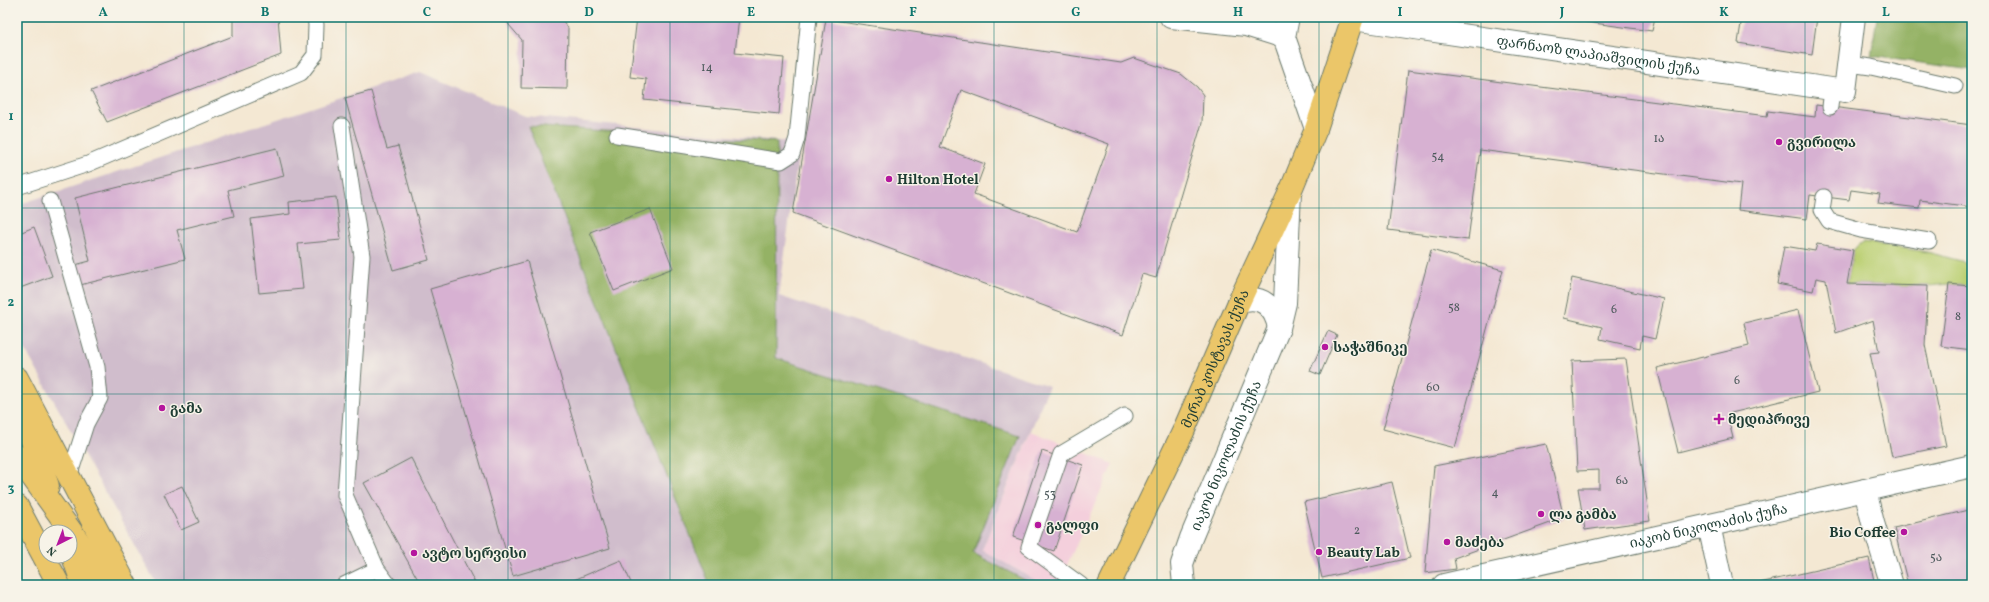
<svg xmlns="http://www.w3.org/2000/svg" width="1989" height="602" font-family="Vollkorn,'Noto Serif Georgian',serif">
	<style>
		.built { fill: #f4cfdc }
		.industrial { fill: #d0bdcc }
		.green { fill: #bbd073; stroke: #6d8654 }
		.forest { fill: #94b265; stroke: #5a784c }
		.building { fill: #d7b1d2; fill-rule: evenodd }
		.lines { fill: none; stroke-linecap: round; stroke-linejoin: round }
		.service-casing { stroke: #6a796c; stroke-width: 17 }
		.minor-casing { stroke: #6a796c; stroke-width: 24 }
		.tertiary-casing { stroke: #6a796c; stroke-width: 24 }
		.primary-casing { stroke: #6a796c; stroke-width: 24 }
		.service { stroke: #fff; stroke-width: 15 }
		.minor { stroke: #fff; stroke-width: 22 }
		.tertiary { stroke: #fff; stroke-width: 22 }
		.primary { stroke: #ebc669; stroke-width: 22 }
		.grid { fill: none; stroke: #0f766e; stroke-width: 1; stroke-opacity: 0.55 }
		.poi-dot { fill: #b5179e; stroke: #f7f3e8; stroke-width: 1.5 }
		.labels { text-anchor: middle; stroke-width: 3; stroke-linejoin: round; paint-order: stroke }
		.number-label { font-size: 12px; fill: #4d5a5c }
		.street-label { font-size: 14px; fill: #1f3d34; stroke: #f7f3e8 }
		.poi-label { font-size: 14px; font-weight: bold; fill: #1f3d34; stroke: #f7f3e8; text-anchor: start }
		.neatline { fill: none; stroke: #0f766e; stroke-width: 1.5 }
		.grid-label { font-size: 13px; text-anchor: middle; font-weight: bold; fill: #0f766e }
	</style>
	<rect width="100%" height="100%" fill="#f7f3e8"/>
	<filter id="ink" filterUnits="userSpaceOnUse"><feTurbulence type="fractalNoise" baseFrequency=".025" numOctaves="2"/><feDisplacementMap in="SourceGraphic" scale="8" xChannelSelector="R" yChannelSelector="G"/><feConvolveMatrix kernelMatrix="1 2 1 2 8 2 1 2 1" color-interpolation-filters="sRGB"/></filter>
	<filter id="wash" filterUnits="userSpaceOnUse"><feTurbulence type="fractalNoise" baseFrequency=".012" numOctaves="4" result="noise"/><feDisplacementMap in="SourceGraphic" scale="16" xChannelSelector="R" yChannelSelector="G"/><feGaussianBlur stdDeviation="0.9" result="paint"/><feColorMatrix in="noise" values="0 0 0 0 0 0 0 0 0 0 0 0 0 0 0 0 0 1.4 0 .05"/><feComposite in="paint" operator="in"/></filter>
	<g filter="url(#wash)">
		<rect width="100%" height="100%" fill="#f4e8d3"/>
		<path class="built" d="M 1031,431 L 1113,464 L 1058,585 L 1044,585 L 982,550 Z"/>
		<path class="industrial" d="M 420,72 L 525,116 L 800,143 L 779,296 L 1049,386 L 982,550 L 1044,585 L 157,585 L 17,335 L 17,205 Z"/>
		<path class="green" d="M 1863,242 L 1927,252 L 1972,264 L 1970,286 L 1949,284 L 1928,286 L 1847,284 L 1853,250 Z"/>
		<g class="forest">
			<path d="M 1877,17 L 1972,17 L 1972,70 L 1871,56 Z"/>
			<path d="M 528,126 L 777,142 L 776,358 L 1020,436 L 973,553 L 1034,585 L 710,585 Z"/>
		</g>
		<g id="blocks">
			<g class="building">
				<path d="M 233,17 L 278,17 L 281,55 L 107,122 L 91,91 L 233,36 Z"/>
				<path d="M 506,17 L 560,17 L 568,28 L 567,89 L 521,88 L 522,40 L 509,25 Z"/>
				<path d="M 637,17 L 739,17 L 735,53 L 784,58 L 779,114 L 644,100 L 646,79 L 630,77 Z"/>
				<path d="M 1550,17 L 1655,17 L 1652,31 Z"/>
				<path d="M 1742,17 L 1817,17 L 1812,55 L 1738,43 Z"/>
				<path d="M 826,19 L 1121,63 L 1134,58 L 1181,74 L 1197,87 L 1203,95 L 1202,123 L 1156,278 L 1142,274 L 1123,335 L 793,213 ZM 961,90 L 1109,144 L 1077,232 L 974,194 L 985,164 L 940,147 Z"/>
				<path d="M 1408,70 L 1767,116 L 1768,111 L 1815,117 L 1816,105 L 1972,125 L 1972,207 L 1920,200 L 1919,208 L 1878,203 L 1880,194 L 1851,190 L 1849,200 L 1810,195 L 1807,219 L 1738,210 L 1741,184 L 1480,150 L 1468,240 L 1388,230 Z"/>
				<path d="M 371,91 L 387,149 L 398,146 L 429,260 L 393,270 L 345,98 Z"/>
				<path d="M 277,148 L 284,176 L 228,190 L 234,216 L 177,230 L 185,259 L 80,285 L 75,265 L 90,261 L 75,198 Z"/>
				<path d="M 336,197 L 341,240 L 298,244 L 303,289 L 259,293 L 251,219 L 290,214 L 289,202 Z"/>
				<path d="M 650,209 L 673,268 L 614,291 L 590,232 Z"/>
				<path d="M 34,227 L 52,276 L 20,288 L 17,279 L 17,234 Z"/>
				<path d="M 1817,244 L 1853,250 L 1847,284 L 1928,286 L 1925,345 L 1946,446 L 1892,457 L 1870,353 L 1879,352 L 1873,320 L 1836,333 L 1826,280 L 1816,278 L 1813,291 L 1777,284 L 1784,246 L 1815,251 Z"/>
				<path d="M 1431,250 L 1503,270 L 1455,448 L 1383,429 Z"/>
				<path d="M 527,261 L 610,548 L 513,576 L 430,289 Z"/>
				<path d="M 1971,276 L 1972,350 L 1941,346 L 1949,284 L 1970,286 Z"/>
				<path d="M 1572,278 L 1664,299 L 1655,339 L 1642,336 L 1640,348 L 1600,339 L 1602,327 L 1564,318 Z"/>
				<path d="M 1798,310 L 1818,392 L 1727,414 L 1733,438 L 1678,452 L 1657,368 L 1749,346 L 1744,323 Z"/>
				<path d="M 1328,331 L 1337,335 L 1320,375 L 1310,371 Z"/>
				<path d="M 1626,359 L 1650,521 L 1585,530 L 1578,488 L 1599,488 L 1599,470 L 1577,471 L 1572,361 Z"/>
				<path d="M 1546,444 L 1564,518 L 1454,558 L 1456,569 L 1425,573 L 1434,466 Z"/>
				<path d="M 1042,451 L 1083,465 L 1054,551 L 1013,537 Z"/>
				<path d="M 411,458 L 476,585 L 421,585 L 364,483 Z"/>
				<path d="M 1392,482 L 1410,558 L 1322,578 L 1304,502 Z"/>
				<path d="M 182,486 L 199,522 L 181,530 L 164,494 Z"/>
				<path d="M 1972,509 L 1972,585 L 1908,585 L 1894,528 Z"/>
				<path d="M 1869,558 L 1875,585 L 1756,585 L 1755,584 Z"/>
				<path d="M 621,560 L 632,585 L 562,585 Z"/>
			</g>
		</g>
	</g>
	<g filter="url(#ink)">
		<use href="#blocks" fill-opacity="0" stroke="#6a796c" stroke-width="1"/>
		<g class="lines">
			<g class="service-casing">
				<g id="service">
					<path d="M 1849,64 L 1871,67 L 1955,86"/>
					<path d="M 1830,107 L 1832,89"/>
					<path d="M 342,126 L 362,256 L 345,495 L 377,569 L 389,585"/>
					<path d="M 617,135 L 781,161 L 792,154 L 797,138 L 809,17"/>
					<path d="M 17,187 L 88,164 L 301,73 L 315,55 L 316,25 L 315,17"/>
					<path d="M 1824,197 L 1822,210 L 1829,221 L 1861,230 L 1929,241"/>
					<path d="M 50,201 L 97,367 L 100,398 L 86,424 L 69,477"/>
					<path d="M 344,585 L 377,569"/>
					<path d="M 1081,585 L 1029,547 L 1061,454 L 1125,416"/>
				</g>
			</g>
			<g class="minor-casing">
				<g id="minor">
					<path d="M 1171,17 L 1246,25 L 1284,37"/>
					<path d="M 1288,17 L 1284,37 L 1316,129"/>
					<path id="s1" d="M 1353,19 L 1845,91 L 1854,17"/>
					<path d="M 1865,490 L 1873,523 L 1892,585"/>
					<path d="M 1709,525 L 1722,585"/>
				</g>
			</g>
			<g class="tertiary-casing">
				<g id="tertiary">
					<path d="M 1239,302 C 1261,293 1275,307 1279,328"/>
					<path id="s2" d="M 1184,585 L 1182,564 L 1191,538 L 1279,328 L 1285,303 L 1290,192"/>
					<path id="s3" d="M 1444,585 L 1972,466"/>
				</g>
			</g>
			<g class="primary-casing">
				<g id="primary">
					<path d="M 17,378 L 126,585"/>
					<path d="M 20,407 L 48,486"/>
					<path d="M 17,456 L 110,585"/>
					<path d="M 17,506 L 59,585"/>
					<path d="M 70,548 L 83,585"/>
					<path id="s4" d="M 1109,585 L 1183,432 L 1239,302 L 1290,192 L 1316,129 L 1353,17"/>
				</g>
			</g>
			<use href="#service" class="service"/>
			<use href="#minor" class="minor"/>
			<use href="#tertiary" class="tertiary"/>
			<use href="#primary" class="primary"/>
		</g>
	</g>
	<path class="grid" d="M 184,17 L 184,585M 346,17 L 346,585M 508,17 L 508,585M 670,17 L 670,585M 832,17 L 832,585M 994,17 L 994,585M 1157,17 L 1157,585M 1319,17 L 1319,585M 1481,17 L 1481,585M 1643,17 L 1643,585M 1805,17 L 1805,585M 17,208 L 1972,208M 17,394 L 1972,394"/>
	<g class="poi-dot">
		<circle cx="1779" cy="142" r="4"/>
		<circle cx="889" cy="179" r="4"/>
		<circle cx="1325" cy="347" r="4"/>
		<circle cx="162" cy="408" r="4"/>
		<path d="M1717 413h4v4h4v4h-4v4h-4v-4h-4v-4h4z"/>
		<circle cx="1541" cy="514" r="4"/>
		<circle cx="1038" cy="525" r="4"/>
		<circle cx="1904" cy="532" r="4"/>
		<circle cx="1447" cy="542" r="4"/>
		<circle cx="1319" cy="552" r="4"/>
		<circle cx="414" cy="553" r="4"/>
	</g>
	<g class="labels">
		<g class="number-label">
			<text x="707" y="71">14</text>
			<text x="1659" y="142">1ა</text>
			<text x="1438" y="160">54</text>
			<text x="1454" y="311">58</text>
			<text x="1614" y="313">6</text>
			<text x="1958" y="320">8</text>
			<text x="1737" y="384">6</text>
			<text x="1433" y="391">60</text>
			<text x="1622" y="484">6ა</text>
			<text x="1495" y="496">4</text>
			<text x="1050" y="498">53</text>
			<text x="1357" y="534">2</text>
			<text x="1936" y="561">5ა</text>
		</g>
		<g class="street-label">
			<text dy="5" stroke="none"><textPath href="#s1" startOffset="248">ფარნაოზ ლაპიაშვილის ქუჩა</textPath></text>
			<text dy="5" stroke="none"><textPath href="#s4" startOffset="250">მერაბ კოსტავას ქუჩა</textPath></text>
			<text dy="5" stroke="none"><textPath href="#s2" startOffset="138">იაკობ ნიკოლაძის ქუჩა</textPath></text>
			<text dy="5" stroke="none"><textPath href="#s3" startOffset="271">იაკობ ნიკოლაძის ქუჩა</textPath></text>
		</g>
		<g class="poi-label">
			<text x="1787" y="147">გვირილა</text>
			<text x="897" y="184">Hilton Hotel</text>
			<text x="1333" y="352">საჭაშნიკე</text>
			<text x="170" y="413">გამა</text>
			<text x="1728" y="424">მედიპრივე</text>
			<text x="1549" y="519">ლა გამბა</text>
			<text x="1046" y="530">გალფი</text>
			<text x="1896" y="537" text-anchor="end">Bio Coffee</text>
			<text x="1455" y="547">მაძება</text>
			<text x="1327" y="557">Beauty Lab</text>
			<text x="422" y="558">ავტო სერვისი</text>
		</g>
	</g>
	<rect width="1989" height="602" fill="none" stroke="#f7f3e8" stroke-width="44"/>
	<g transform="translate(58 544) rotate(222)"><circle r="19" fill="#f7f3e8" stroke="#a1aaa0"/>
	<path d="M0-3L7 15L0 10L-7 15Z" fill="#b5179e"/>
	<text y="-6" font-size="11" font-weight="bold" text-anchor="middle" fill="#1f3d34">N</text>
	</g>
	<rect x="22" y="22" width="1945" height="558" class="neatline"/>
	<g class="grid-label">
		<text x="103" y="16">A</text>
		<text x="265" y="16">B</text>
		<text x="427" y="16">C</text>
		<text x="589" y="16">D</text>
		<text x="751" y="16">E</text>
		<text x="913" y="16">F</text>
		<text x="1076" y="16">G</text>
		<text x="1238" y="16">H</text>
		<text x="1400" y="16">I</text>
		<text x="1562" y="16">J</text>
		<text x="1724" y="16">K</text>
		<text x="1886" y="16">L</text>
		<text x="11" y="120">1</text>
		<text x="11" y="306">2</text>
		<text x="11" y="492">3</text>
	</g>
</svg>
